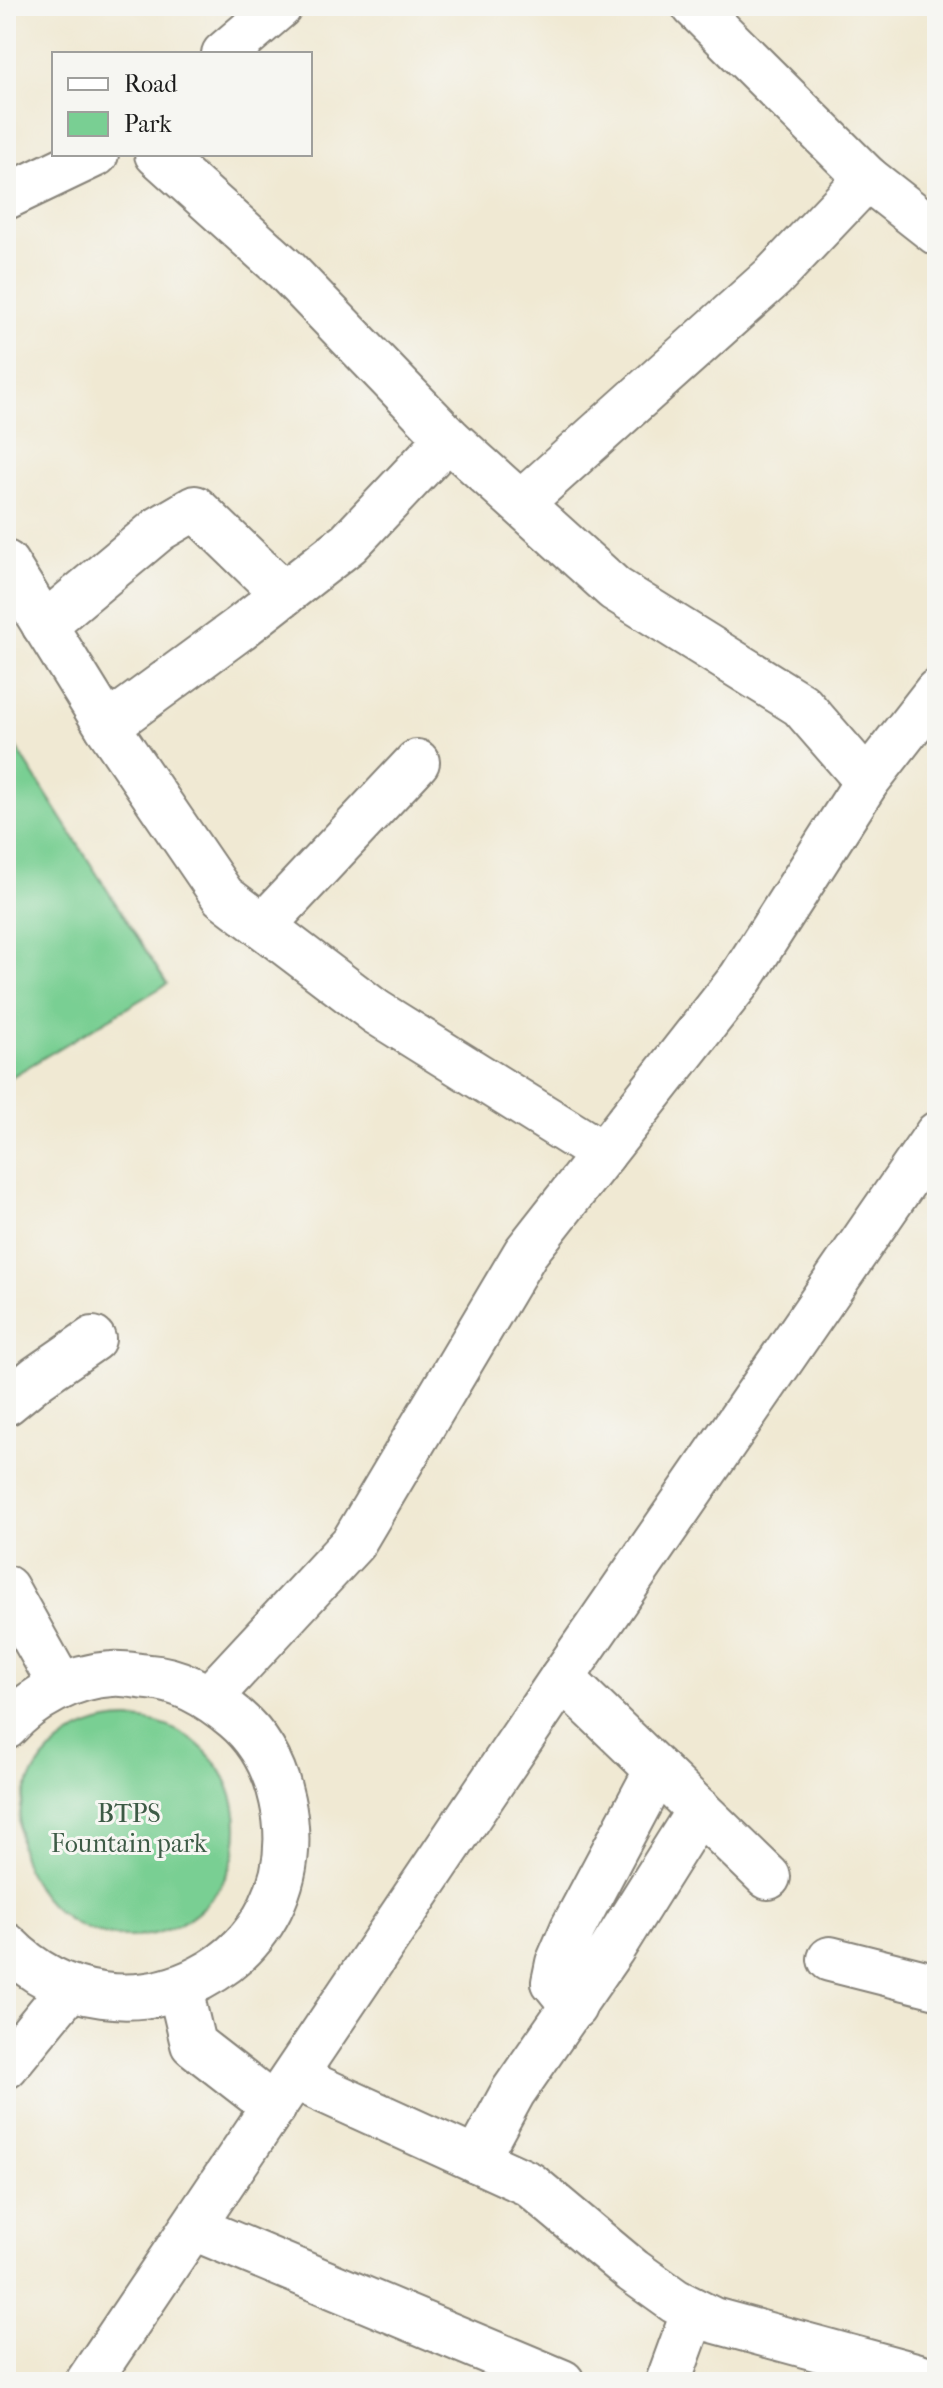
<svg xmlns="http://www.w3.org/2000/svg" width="943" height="2388" font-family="'IM FELL French Canon',serif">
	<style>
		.green { fill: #79cf93; stroke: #4a7658; stroke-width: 2 }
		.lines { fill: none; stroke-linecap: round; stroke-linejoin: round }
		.minor-casing { stroke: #868278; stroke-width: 48 }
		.major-casing { stroke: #868278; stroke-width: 48 }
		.minor { stroke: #fff; stroke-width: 44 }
		.major { stroke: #fff; stroke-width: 44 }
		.labels { text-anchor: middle; stroke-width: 6; stroke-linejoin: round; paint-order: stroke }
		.park-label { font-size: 26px; fill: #3d5b46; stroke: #f6f6f2 }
	</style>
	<rect width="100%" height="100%" fill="#f6f6f2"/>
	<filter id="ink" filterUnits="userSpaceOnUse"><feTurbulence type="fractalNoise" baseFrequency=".0125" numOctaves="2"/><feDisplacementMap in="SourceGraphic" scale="16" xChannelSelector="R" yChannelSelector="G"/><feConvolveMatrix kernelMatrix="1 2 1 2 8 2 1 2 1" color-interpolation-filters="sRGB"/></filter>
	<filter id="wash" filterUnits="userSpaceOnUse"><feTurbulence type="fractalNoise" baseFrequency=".006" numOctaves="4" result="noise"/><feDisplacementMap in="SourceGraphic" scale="32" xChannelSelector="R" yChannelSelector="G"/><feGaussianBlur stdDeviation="1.8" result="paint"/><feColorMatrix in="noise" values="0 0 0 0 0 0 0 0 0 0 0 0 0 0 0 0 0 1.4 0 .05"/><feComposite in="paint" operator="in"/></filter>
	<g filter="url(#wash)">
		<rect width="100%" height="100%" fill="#f0e9d3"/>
		<g class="green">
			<path d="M 6,731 L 167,984 L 6,1080 Z"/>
			<circle cx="128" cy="1828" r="109"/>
		</g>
	</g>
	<g filter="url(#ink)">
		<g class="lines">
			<g class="minor-casing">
				<g id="minor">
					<path d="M 694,6 L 867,178 L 937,233"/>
					<path d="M 224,54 L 280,6"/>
					<path d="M 157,154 L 286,270 L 448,438 L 615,589 L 801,705 L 867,781"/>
					<path d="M 6,197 L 96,154"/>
					<path d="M 521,503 L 773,277 L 867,178"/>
					<path d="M 6,563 L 107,726 L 223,896 L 376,1012 L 603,1154"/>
					<path d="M 44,625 L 159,529 L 195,508 L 284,594"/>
					<path d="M 107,726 L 239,629 L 349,543 L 448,438"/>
					<path d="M 263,926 L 417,762"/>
					<path d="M 6,1403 L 38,1377 L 93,1339"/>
					<path d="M 6,1588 L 61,1686"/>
					<path d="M 562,1678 L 768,1877"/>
					<path d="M 210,1697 L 353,1543 L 526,1252 L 741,978 L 867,781 L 937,691"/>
					<path d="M 6,1727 C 32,1698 72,1676 112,1674 C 124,1673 137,1676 149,1677 C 181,1679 210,1697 235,1718 C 260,1739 275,1768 282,1800 C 318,1963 121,2063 6,1945"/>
					<path d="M 830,1959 L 937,1986"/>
					<path d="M 180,1989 L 193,2044 L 274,2107"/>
					<path d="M 574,2007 L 554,1982 L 558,1963 L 573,1928 L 657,1770"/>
					<path d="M 6,2066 L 69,1989"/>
					<path d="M 294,2077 L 529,2184 L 633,2271 L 675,2301 L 713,2320 L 937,2381"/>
					<path d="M 476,2160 L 513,2092 L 612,1949 L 699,1810"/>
					<path d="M 194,2228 L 562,2382"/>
					<path d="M 668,2382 L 694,2311"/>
				</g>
			</g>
			<g class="major-casing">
				<path id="major" d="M 88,2382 L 562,1678 L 937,1134"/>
			</g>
			<use href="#minor" class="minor"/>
			<use href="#major" class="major"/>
		</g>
	</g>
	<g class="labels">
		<g class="park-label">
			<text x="129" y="1822">BTPS<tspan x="129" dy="30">Fountain park</tspan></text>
		</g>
	</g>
	<rect width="943" height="2388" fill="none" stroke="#f6f6f2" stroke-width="32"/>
	<rect x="52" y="52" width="260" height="104" fill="#f6f6f2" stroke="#9f9f9c" stroke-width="2"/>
	<rect x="68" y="78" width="40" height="12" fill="#ffffff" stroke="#9f9f9c" stroke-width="2"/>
	<text x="124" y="92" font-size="24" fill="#1c1c1c">Road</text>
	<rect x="68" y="112" width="40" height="24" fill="#79cf93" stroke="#9f9f9c" stroke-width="2"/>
	<text x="124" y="132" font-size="24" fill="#1c1c1c">Park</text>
</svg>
